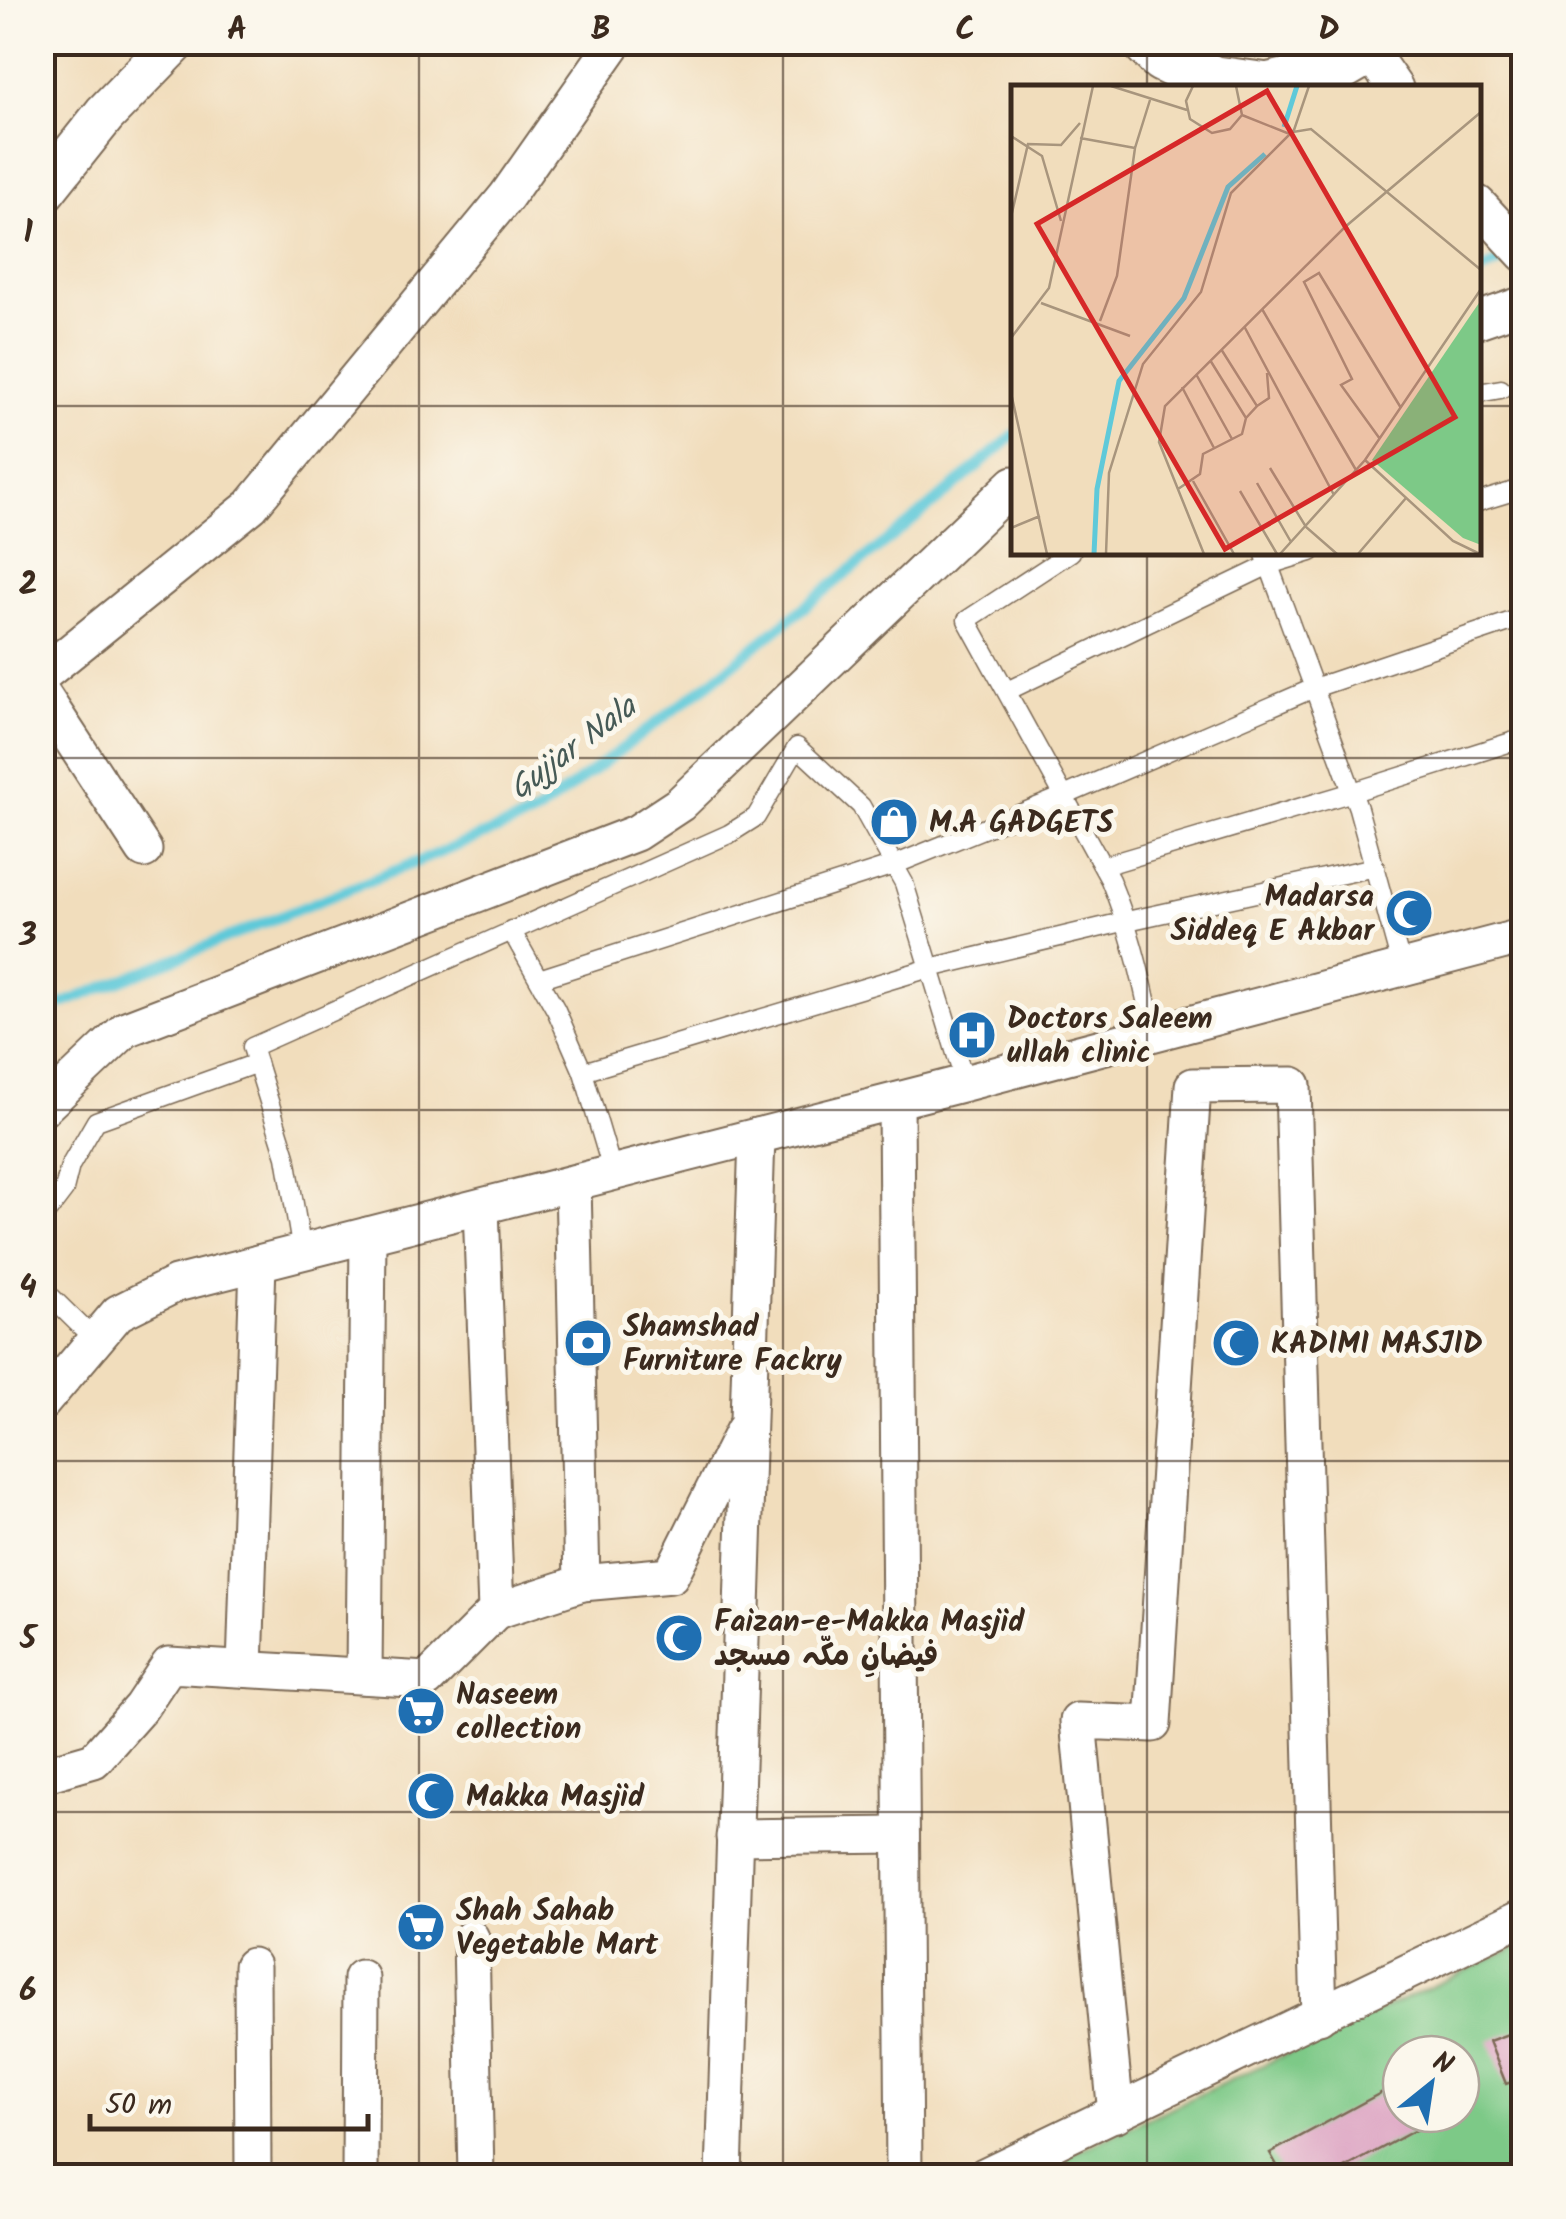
<svg xmlns="http://www.w3.org/2000/svg" width="1566" height="2219" font-family="Kalam,'Playpen Sans Arabic',sans-serif">
	<style>
		.green { fill: #7dc987; stroke: #5c7a52; stroke-width: 2.5; fill-rule: evenodd }
		.lines { fill: none; stroke-linecap: round; stroke-linejoin: round }
		.stream { stroke: #5fc9d9; stroke-width: 11 }
		.building { fill: #dba0c1 }
		.service-casing { stroke: #7b6955; stroke-width: 21 }
		.minor-casing { stroke: #7b6955; stroke-width: 39 }
		.tertiary-casing { stroke: #7b6955; stroke-width: 46 }
		.secondary-casing { stroke: #7b6955; stroke-width: 54 }
		.service { stroke: #fff; stroke-width: 18 }
		.minor { stroke: #fff; stroke-width: 35 }
		.tertiary { stroke: #fff; stroke-width: 42 }
		.secondary { stroke: #fff; stroke-width: 50 }
		.grid { fill: none; stroke: #3b2a1e; stroke-width: 2.5; stroke-opacity: 0.55 }
		.labels { text-anchor: middle; stroke-width: 10; stroke-linejoin: round; paint-order: stroke }
		.poi-label { font-size: 30px; font-weight: bold; fill: #3b2a1e; stroke: #fbf7ec; text-anchor: start }
		.water-label { font-size: 32px; font-style: italic; fill: #465a56; stroke: #fbf7ec }
		.inset-river { fill: none; stroke: #5fc9d9; stroke-width: 5 }
		.inset-road { fill: none; stroke: #a8957d; stroke-width: 2.5 }
		.view { fill: #d62828; fill-opacity: 0.15; stroke: #d62828; stroke-width: 5 }
		.inset-edge { fill: none; stroke: #3b2a1e; stroke-width: 5 }
		.neatline { fill: none; stroke: #3b2a1e; stroke-width: 4 }
		.grid-label { font-size: 32px; text-anchor: middle; font-weight: bold; fill: #3b2a1e }
	</style>
	<rect width="100%" height="100%" fill="#fbf7ec"/>
	<filter id="ink" filterUnits="userSpaceOnUse"><feTurbulence type="fractalNoise" baseFrequency=".01" numOctaves="2"/><feDisplacementMap in="SourceGraphic" scale="20" xChannelSelector="R" yChannelSelector="G"/><feConvolveMatrix kernelMatrix="1 2 1 2 8 2 1 2 1" color-interpolation-filters="sRGB"/></filter>
	<filter id="wash" filterUnits="userSpaceOnUse"><feTurbulence type="fractalNoise" baseFrequency=".0048" numOctaves="4" result="noise"/><feDisplacementMap in="SourceGraphic" scale="40" xChannelSelector="R" yChannelSelector="G"/><feGaussianBlur stdDeviation="2.25" result="paint"/><feColorMatrix in="noise" values="0 0 0 0 0 0 0 0 0 0 0 0 0 0 0 0 0 1.4 0 .05"/><feComposite in="paint" operator="in"/></filter>
	<g filter="url(#wash)">
		<rect width="100%" height="100%" fill="#f1ddbc"/>
		<path class="green" d="M 1523,1944 L 1523,2176 L 1028,2176 L 1032,2172 ZM 1401,2054 L 1461,2054 L 1461,2114 L 1401,2114 Z"/>
		<g class="lines">
			<g class="stream">
				<path d="M 1478,273 L 1515,254"/>
				<path d="M 42,1012 L 534,815 L 712,681 L 937,501 L 1014,435"/>
			</g>
		</g>
		<g id="blocks">
			<g class="building">
				<path d="M 1524,2028 L 1524,2078 L 1506,2084 L 1489,2041 Z"/>
				<path d="M 1401,2082 L 1401,2114 L 1445,2114 L 1330,2176 L 1283,2176 L 1270,2153 Z"/>
			</g>
		</g>
	</g>
	<g filter="url(#ink)">
		<use href="#blocks" fill-opacity="0" stroke="#7b6955" stroke-width="2.5"/>
		<g class="lines">
			<g class="service-casing">
				<g id="service">
					<path d="M 1478,393 L 1501,389"/>
					<path d="M 1478,502 L 1524,488"/>
					<path d="M 1071,552 L 967,620 L 1110,880 C 1131,931 1143,981 1153,1034"/>
					<path d="M 1264,552 L 1358,808 L 1402,968"/>
					<path d="M 1007,691 L 1269,565 L 1311,552"/>
					<path d="M 1103,866 L 1353,792 L 1524,738"/>
					<path d="M 511,930 L 556,1010 L 583,1072 L 613,1173"/>
					<path d="M 539,979 L 894,865 L 1064,796 L 1314,688 L 1524,617"/>
					<path d="M 583,1072 L 930,968 L 1127,921 L 1375,867"/>
					<path d="M 42,1219 L 64,1190 L 70,1166 L 96,1121 L 257,1063"/>
					<path d="M 302,1252 L 286,1156 L 252,1047 L 729,834 L 756,817 L 797,747 L 861,806 L 904,883 L 965,1083"/>
					<path d="M 42,1288 L 95,1340"/>
				</g>
			</g>
			<g class="minor-casing">
				<g id="minor">
					<path d="M 1368,49 L 1395,88"/>
					<path d="M 1478,204 L 1524,254"/>
					<path d="M 1478,320 L 1524,304"/>
					<path d="M 42,675 L 251,506 L 506,197 L 615,42"/>
					<path d="M 42,694 L 144,850"/>
					<path d="M 896,1101 L 904,2176"/>
					<path d="M 42,1109 L 126,1029 L 636,833 L 680,804 L 1014,484"/>
					<path d="M 42,1403 L 118,1313 L 176,1284 L 965,1083 L 1524,936"/>
					<path d="M 582,1583 L 671,1575 L 743,1431"/>
					<path d="M 496,1611 L 582,1583 L 573,1183"/>
					<path d="M 245,1669 L 258,1263"/>
					<path d="M 364,1676 L 368,1235"/>
					<path d="M 42,1775 L 94,1760 L 141,1707 L 169,1665 L 427,1680 L 496,1611 L 481,1207"/>
					<path d="M 734,1837 L 901,1835"/>
					<path d="M 471,1938 L 476,2176"/>
					<path d="M 252,1966 L 253,2176"/>
					<path d="M 1116,2114 L 1078,1721 L 1153,1724 L 1193,1086 L 1293,1085 L 1319,2016"/>
					<path d="M 360,2176 L 361,1978"/>
					<path d="M 724,2176 L 757,1136"/>
					<path d="M 984,2176 L 1524,1916"/>
				</g>
			</g>
			<g class="tertiary-casing">
				<path id="tertiary" d="M 42,193 L 105,114 L 175,42"/>
			</g>
			<g class="secondary-casing">
				<g id="secondary">
					<path d="M 1148,42 L 1163,57 L 1212,81 L 1264,88"/>
					<path d="M 1269,88 L 1320,77 L 1368,49 L 1374,42"/>
				</g>
			</g>
			<use href="#service" class="service"/>
			<use href="#minor" class="minor"/>
			<use href="#tertiary" class="tertiary"/>
			<use href="#secondary" class="secondary"/>
		</g>
	</g>
	<path class="grid" d="M 419,42 L 419,2176M 783,42 L 783,2176M 1147,42 L 1147,88M 42,406 L 1014,406M 1478,406 L 1524,406M 1147,552 L 1147,2176M 42,758 L 1524,758M 42,1110 L 1524,1110M 42,1461 L 1524,1461M 42,1812 L 1524,1812"/>
	<defs>
		<g id="shop-disc" transform="scale(2.5)"><circle r="9.5" fill="#1f6fb2" stroke="#fbf7ec"/><path d="M-5-2.5h2.3a2.7 3.5 0 0 1 5.4 0H5L5.5 6h-11ZM-1.5-2.5h3a1.5 2.3 0 0 0-3 0Z" fill="#fff"/></g>
		<g id="mosque-disc" transform="scale(2.5)"><circle r="9.5" fill="#1f6fb2" stroke="#fbf7ec"/><path d="M3.5-4.9A6 6 0 1 0 3.5 4.9A5 5 0 1 1 3.5-4.9Z" fill="#fff"/></g>
		<g id="hospital-disc" transform="scale(2.5)"><circle r="9.5" fill="#1f6fb2" stroke="#fbf7ec"/><path d="M-5-5h3v3.5h4V-5h3V5h-3V1.5h-4V5h-3Z" fill="#fff"/></g>
		<g id="bank-disc" transform="scale(2.5)"><circle r="9.5" fill="#1f6fb2" stroke="#fbf7ec"/><path d="M-6-4H6V4H-6ZM0-2.3a2.3 2.3 0 1 0 0 4.6a2.3 2.3 0 1 0 0-4.6Z" fill="#fff"/></g>
		<g id="supermarket-disc" transform="scale(2.5)"><circle r="9.5" fill="#1f6fb2" stroke="#fbf7ec"/><path d="M-6-5.5h2.5l.6 2H6L4.5 2H-2.5L-4.4-4H-6ZM-1.5 3.2a1.3 1.3 0 1 0 .1 0ZM3 3.2a1.3 1.3 0 1 0 .1 0Z" fill="#fff"/></g>
	</defs>
	<g fill-rule="evenodd">
		<use href="#shop-disc" x="894" y="822"/>
		<use href="#mosque-disc" x="1409" y="913"/>
		<use href="#hospital-disc" x="972" y="1035"/>
		<use href="#bank-disc" x="588" y="1343"/>
		<use href="#mosque-disc" x="1236" y="1343"/>
		<use href="#mosque-disc" x="679" y="1638"/>
		<use href="#supermarket-disc" x="421" y="1711"/>
		<use href="#mosque-disc" x="431" y="1796"/>
		<use href="#supermarket-disc" x="421" y="1927"/>
	</g>
	<g class="labels">
		<g class="poi-label">
			<text x="929" y="832">M.A GADGETS</text>
			<text x="1374" y="906" text-anchor="end">Madarsa<tspan x="1374" dy="34">Siddeq E Akbar</tspan></text>
			<text x="1007" y="1028">Doctors Saleem<tspan x="1007" dy="34">ullah clinic</tspan></text>
			<text x="623" y="1336">Shamshad<tspan x="623" dy="34">Furniture Fackry</tspan></text>
			<text x="1271" y="1353">KADIMI MASJID</text>
			<text x="714" y="1631">Faizan-e-Makka Masjid<tspan x="714" dy="34">فیضانِ مکّہ مسجد</tspan></text>
			<text x="456" y="1704">Naseem<tspan x="456" dy="34">collection</tspan></text>
			<text x="466" y="1806">Makka Masjid</text>
			<text x="456" y="1920">Shah Sahab<tspan x="456" dy="34">Vegetable Mart</tspan></text>
		</g>
		<g class="water-label">
			<text transform="translate(572 747) rotate(-37)" y="11">Gujjar Nala</text>
		</g>
	</g>
	<g transform="translate(1011 85)">
		<rect width="470" height="470" fill="#f1ddbc"/>
		<path d="M 470,215 L 470,460 L 452,453 L 361,375 Z" fill="#7dc987"/>
		<path class="inset-river" d="M 273,42 L 286,1M 83,469 L 86,404 L 108,296 L 173,213 L 217,102 L 254,69"/>
		<path class="inset-road" d="M 100,1 L 176,25M 182,1 L 175,16 L 179,34 L 201,48 L 219,44 L 231,30 L 225,1M 231,30 L 276,48 L 300,44 L 470,185M 0,51 L 31,71 L 50,136M 69,53 L 124,63M 0,132 L 17,59 L 50,60 L 69,38M 30,218 L 119,251M 251,224 L 345,385M 89,236 L 106,191 L 124,63 L 139,15M 233,241 L 323,410M 0,253 L 38,203 L 82,1M 210,264 L 246,321 L 235,333M 185,289 L 221,354M 171,302 L 203,363M 0,308 L 36,469M 246,321 L 258,313 L 256,288M 369,354 L 330,300 L 341,294 L 293,197 L 308,188 L 390,323M 354,375 L 442,456 L 469,469M 259,383 L 295,442 L 326,469M 182,396 L 223,469M 246,398 L 280,457M 167,404 L 189,389 L 192,369 L 231,349 L 235,333 L 199,275M 229,406 L 266,469M 0,443 L 29,431M 95,469 L 98,388 L 132,279 L 190,207 L 220,108 L 283,45 L 298,1M 193,469 L 148,357 L 154,321 L 334,142 L 470,27M 269,469 L 354,375 L 470,204M 347,469 L 395,413"/>
		<path class="view" d="M 256,6 L 444,332 L 214,464 L 26,139 Z"/>
		<rect width="470" height="470" class="inset-edge"/>
	</g>
	<rect width="1566" height="2219" fill="none" stroke="#fbf7ec" stroke-width="110"/>
	<g transform="translate(1431 2084) rotate(30)"><circle r="48" fill="#fbf7ec" stroke="#aea59a" stroke-width="2.5"/>
	<path d="M0-8L18 38L0 25L-18 38Z" fill="#1f6fb2"/>
	<text y="-15" font-size="28" font-weight="bold" text-anchor="middle" fill="#3b2a1e">N</text>
	</g>
	<path d="M90 2114v15h278v-15" fill="none" stroke="#3b2a1e" stroke-width="5"/>
	<text x="105" y="2114" font-size="30" fill="#3b2a1e" stroke="#fbf7ec" stroke-width="8" paint-order="stroke">50 m</text>
	<rect x="55" y="55" width="1456" height="2109" class="neatline"/>
	<g class="grid-label">
		<text x="237" y="39">A</text>
		<text x="601" y="39">B</text>
		<text x="965" y="39">C</text>
		<text x="1329" y="39">D</text>
		<text x="28" y="242">1</text>
		<text x="28" y="594">2</text>
		<text x="28" y="945">3</text>
		<text x="28" y="1297">4</text>
		<text x="28" y="1648">5</text>
		<text x="28" y="2000">6</text>
	</g>
</svg>
